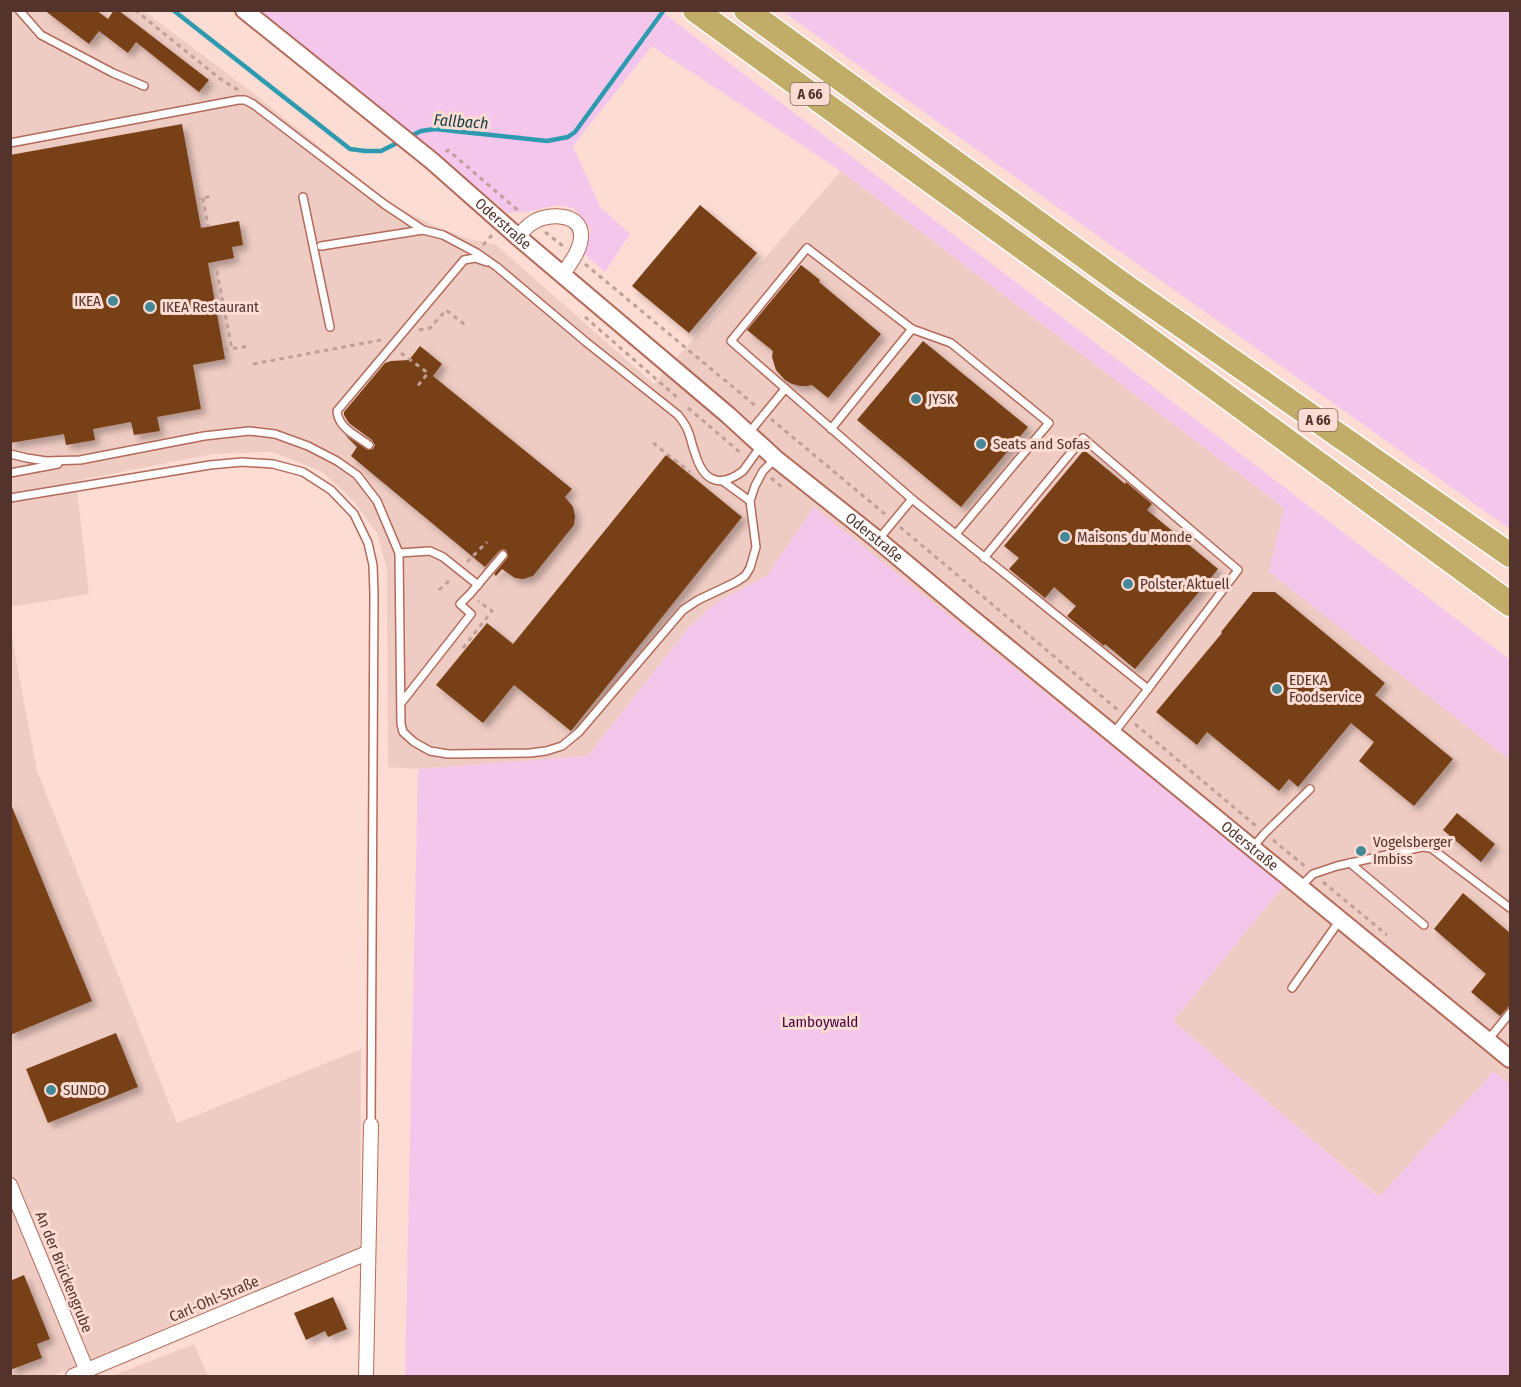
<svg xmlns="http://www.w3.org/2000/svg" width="1521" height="1387" font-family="'Fira Sans Condensed',sans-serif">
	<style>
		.built { fill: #efccc3 }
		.green { fill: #f4c6eb }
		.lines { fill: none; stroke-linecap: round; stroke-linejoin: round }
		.stream { stroke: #2d9aaf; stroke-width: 4.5 }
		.building { fill: #783f14; filter: url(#shadow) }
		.service-casing { stroke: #b26a5a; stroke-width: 10 }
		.minor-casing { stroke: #b26a5a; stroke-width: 16 }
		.tertiary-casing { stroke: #b26a5a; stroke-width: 20 }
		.motorway-casing { stroke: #fff; stroke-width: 27 }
		.path { stroke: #bf9f97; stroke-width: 3; stroke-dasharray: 4.5 4.5; stroke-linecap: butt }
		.service { stroke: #fff; stroke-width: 7 }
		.minor { stroke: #fff; stroke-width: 14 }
		.tertiary { stroke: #fff; stroke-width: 16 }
		.motorway { stroke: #c1ad67; stroke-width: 24 }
		.poi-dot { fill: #458998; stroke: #fddcd4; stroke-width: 2 }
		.labels { text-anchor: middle; stroke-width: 6; stroke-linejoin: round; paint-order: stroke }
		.shield { fill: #fddcd4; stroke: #86665e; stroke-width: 1.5 }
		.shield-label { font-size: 14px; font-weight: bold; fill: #53332c }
		.street-label { font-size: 15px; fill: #53332c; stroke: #fddcd4 }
		.poi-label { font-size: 15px; fill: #53332c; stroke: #fddcd4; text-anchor: start }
		.park-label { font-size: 15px; fill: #4b0044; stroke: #fddcd4 }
		.water-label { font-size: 16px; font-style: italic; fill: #114049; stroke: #fddcd4 }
	</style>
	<defs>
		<filter id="shadow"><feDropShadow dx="5" dy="5" stdDeviation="3" flood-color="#0004"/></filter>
	</defs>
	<rect width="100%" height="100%" fill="#fddcd4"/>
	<g class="built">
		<path d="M 11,11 L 144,11 L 249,90 L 393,205 L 433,225 L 466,238 L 496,245 L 654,384 L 841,171 L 1284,508 L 1400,673 L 1510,760 L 1510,1084 L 1494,1071 L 1380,1197 L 1173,1021 L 1284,885 L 814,508 L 767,576 L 726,597 L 711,607 L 689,627 L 588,756 L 419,769 L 388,767 L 387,569 L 377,533 L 354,501 L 321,471 L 272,452 L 212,454 L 76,481 L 89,594 L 11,607 Z"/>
		<path d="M 10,627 L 37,771 L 177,1123 L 361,1049 L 360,1247 L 52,1376 L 11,1376 Z"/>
		<path d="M 194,1344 L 208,1376 L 112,1376 Z"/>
	</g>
	<g class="green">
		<path d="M 261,11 L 661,11 L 1510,660 L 1510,760 L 1269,572 L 1284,508 L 841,171 L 652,46 L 573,146 L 600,207 L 630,234 L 605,272 L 584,254 L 591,230 L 580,215 L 573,208 L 557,205 L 532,211 L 508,213 Z"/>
		<path d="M 782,11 L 1510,11 L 1510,529 L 1489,514 Z"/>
		<path d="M 814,507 L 1284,885 L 1173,1021 L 1379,1197 L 1494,1071 L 1510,1084 L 1510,1376 L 405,1376 L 418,769 L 588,756 L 689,627 L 711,607 L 726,597 L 767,576 Z"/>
	</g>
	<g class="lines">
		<g class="stream">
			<path d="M 173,10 L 350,149 L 365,151 L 381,151 L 401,141"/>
			<path d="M 409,137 L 421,131 L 435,129 L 547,141 L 568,137 L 575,132 L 664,10"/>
		</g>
	</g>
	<g class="building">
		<path d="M 44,10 L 96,10 L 108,19 L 114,10 L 118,10 L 209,80 L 199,92 L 136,42 L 128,53 L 99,31 L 89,44 Z"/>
		<path d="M 182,124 L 201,228 L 239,221 L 243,245 L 232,247 L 234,258 L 208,263 L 225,359 L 193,365 L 201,409 L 157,417 L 160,431 L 134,435 L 131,422 L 93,429 L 95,440 L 66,445 L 64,434 L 10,443 L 10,155 Z"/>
		<path d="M 700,205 L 757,253 L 689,333 L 632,286 Z"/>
		<path d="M 801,265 L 820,280 L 819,282 L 881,334 L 828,398 L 812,385 L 807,386 L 800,386 L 792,384 L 785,380 L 776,370 L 772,357 L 773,351 L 747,330 Z"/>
		<path d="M 923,341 L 1028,427 L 961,507 L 857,420 Z"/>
		<path d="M 420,346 L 442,364 L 433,376 L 572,489 L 565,497 L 573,507 L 575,516 L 574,525 L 533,576 L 523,579 L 515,578 L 502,569 L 496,576 L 494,574 L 508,557 L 506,550 L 503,549 L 499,551 L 485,567 L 351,456 L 357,447 L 345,435 L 368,450 L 373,449 L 375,445 L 372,440 L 349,423 L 344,415 L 344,412 L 385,363 L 391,361 L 409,360 Z"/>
		<path d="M 1084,450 L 1125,484 L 1126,482 L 1152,504 L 1147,510 L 1218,569 L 1135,669 L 1105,644 L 1104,646 L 1067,616 L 1076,606 L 1054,587 L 1045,598 L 1009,569 L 1019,558 L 1004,546 Z"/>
		<path d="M 666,455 L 742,517 L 571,731 L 514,685 L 483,723 L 436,685 L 487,623 L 513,644 Z"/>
		<path d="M 1253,592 L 1275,592 L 1385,683 L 1375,695 L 1453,759 L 1414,806 L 1359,761 L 1374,742 L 1351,723 L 1298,787 L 1289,779 L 1279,791 L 1207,732 L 1197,745 L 1156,712 L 1222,633 L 1221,632 Z"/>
		<path d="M 10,802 L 92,1001 L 10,1035 Z"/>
		<path d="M 1457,813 L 1495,844 L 1481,862 L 1443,830 Z"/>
		<path d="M 1463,893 L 1510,933 L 1510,1005 L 1500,1016 L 1471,992 L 1486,974 L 1434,929 Z"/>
		<path d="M 116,1033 L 138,1087 L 48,1123 L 26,1069 Z"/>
		<path d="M 24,1275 L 50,1339 L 37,1344 L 42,1358 L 10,1370 L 10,1281 Z"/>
		<path d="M 333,1297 L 347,1329 L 328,1337 L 325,1331 L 306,1340 L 294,1313 Z"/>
	</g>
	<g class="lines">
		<g class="service-casing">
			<g id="service">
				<path d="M 19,10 L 41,35 L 113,73 L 144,86"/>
				<path d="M 10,143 L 238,100 L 245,100 L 253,104 L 384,204 L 423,230"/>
				<path d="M 303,197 L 330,327"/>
				<path d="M 321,246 L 423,230 L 443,235 L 477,253 L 497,267 L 586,342 L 678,415 C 682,420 686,425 688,431 C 691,438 692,446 695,453 C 703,481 719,489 743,471 L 761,446"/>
				<path d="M 831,429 L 912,329"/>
				<path d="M 748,434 L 785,389"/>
				<path d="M 369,445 C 357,436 338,428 337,411 L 464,260 L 475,258 L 487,262"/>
				<path d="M 10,454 L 27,458 L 46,461 L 80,460 L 204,436 L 249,431 L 275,434 L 308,446 L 337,461 L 357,475 L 377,501 L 399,553 L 401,724 L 403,732 L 414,742 L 430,751 L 448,754 L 530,753 L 546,751 L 562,746 L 579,732 L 683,610 L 698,600 L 736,582 L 745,576 L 750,568 L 756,547 L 750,501 L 755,486 L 763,471 L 775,459"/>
				<path d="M 10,473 L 58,464"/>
				<path d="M 724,482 L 750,501"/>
				<path d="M 10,498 L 210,465 L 242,462 L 273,464 L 303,472 L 331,490 L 354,514 L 368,543 L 373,565 L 374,594 L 371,1125"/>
				<path d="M 956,534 L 1049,423 L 951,343 L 912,329 L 807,248 L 731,341 L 912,499 L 1148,689 L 1113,734"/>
				<path d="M 878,540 L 912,499"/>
				<path d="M 399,553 L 430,551 L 443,557 L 478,585"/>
				<path d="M 984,558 L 1083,438 L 1238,570 L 1148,689"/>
				<path d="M 402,702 L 471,614 L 460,604 L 470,594 L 503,555"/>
				<path d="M 1252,848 L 1265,833 L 1310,789"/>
				<path d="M 1350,863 L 1424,925"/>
				<path d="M 1300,887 L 1313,874 L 1337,866 L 1422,847 L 1431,848 L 1510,908"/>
				<path d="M 1292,988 L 1340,920"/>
				<path d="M 1488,1040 L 1510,1013"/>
			</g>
		</g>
		<g class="minor-casing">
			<g id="minor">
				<path d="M 518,237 C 522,232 527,226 532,223 C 546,213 582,212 581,236 C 581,250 570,263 563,274"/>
				<path d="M 10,1185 L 87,1371"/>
				<path d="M 73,1376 L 367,1253"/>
				<path d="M 366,1376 L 371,1125"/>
			</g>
		</g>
		<g class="tertiary-casing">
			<g id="tertiary">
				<path id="s1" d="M 244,10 L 432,161 L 518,237 L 728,415 L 776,459 L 878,540 L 963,611 L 1510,1059"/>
			</g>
		</g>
		<g class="motorway-casing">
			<g id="motorway">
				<path d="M 695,10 L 1158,346 L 1510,604"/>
				<path d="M 746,10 L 1125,286 L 1510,555"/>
			</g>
		</g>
		<g class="path">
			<path d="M 135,10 L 219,78 L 238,90"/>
			<path d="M 446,152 L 448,150 L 521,213"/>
			<path d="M 203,198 L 208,227"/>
			<path d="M 196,199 L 214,196"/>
			<path d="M 545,232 L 563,246"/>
			<path d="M 483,245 L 492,235"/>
			<path d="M 215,262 L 232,349"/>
			<path d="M 585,264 L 757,407"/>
			<path d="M 585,317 L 679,399"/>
			<path d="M 419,330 L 430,328 L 446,310 L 468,327"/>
			<path d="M 224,350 L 249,346"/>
			<path d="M 401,353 L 428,373 L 416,388"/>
			<path d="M 253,364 L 381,340"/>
			<path d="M 688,408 L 742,454"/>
			<path d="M 771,419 L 886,515"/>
			<path d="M 653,443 L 690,472"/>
			<path d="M 771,478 L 782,487 L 784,487"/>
			<path d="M 900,527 L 1118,710"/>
			<path d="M 467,562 L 487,542"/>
			<path d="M 439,590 L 452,578"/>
			<path d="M 463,648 L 492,611 L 478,601"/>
			<path d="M 1135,724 L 1256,826"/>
			<path d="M 1273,840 L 1307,868"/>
			<path d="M 1323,882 L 1387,935"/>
		</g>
		<use href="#service" class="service"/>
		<use href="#minor" class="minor"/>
		<use href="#tertiary" class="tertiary"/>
		<use href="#motorway" class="motorway"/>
	</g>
	<g class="poi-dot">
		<circle cx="113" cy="301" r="6"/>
		<circle cx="150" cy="307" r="6"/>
		<circle cx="916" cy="399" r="6"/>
		<circle cx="981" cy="444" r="6"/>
		<circle cx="1065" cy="537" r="6"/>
		<circle cx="1128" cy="584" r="6"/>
		<circle cx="1277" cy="689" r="6"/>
		<circle cx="1361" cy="851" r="6"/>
		<circle cx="51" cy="1090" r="6"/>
	</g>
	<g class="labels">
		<g class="shield">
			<rect x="790.5" y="83" width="39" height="22" rx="4.5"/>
			<rect x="1298.5" y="409" width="39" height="22" rx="4.5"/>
		</g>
		<g class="shield-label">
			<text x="810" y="99">A 66</text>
			<text x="1318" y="425">A 66</text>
		</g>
		<g class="street-label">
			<text dy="5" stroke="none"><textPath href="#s1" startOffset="336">Oderstraße</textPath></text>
			<text dy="5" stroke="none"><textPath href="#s1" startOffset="822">Oderstraße</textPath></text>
			<text dy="5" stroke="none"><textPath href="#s1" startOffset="1308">Oderstraße</textPath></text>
			<text transform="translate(64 1272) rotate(68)" y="5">An der Brückengrube</text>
			<text transform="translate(214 1299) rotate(-23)" y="5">Carl-Ohl-Straße</text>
		</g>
		<g class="poi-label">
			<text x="101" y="306" text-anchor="end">IKEA</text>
			<text x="162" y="312">IKEA Restaurant</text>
			<text x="928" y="404">JYSK</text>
			<text x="993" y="449">Seats and Sofas</text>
			<text x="1077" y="542">Maisons du Monde</text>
			<text x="1140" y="589">Polster Aktuell</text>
			<text x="1289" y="685">EDEKA<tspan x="1289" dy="17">Foodservice</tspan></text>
			<text x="1373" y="847">Vogelsberger<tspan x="1373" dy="17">Imbiss</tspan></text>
			<text x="63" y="1095">SUNDO</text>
		</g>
		<g class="park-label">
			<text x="820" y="1027">Lamboywald</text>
		</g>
		<g class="water-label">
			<text transform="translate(461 121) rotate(4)" y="6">Fallbach</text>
		</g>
	</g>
	<rect width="1521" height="1387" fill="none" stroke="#53332c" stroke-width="24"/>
</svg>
